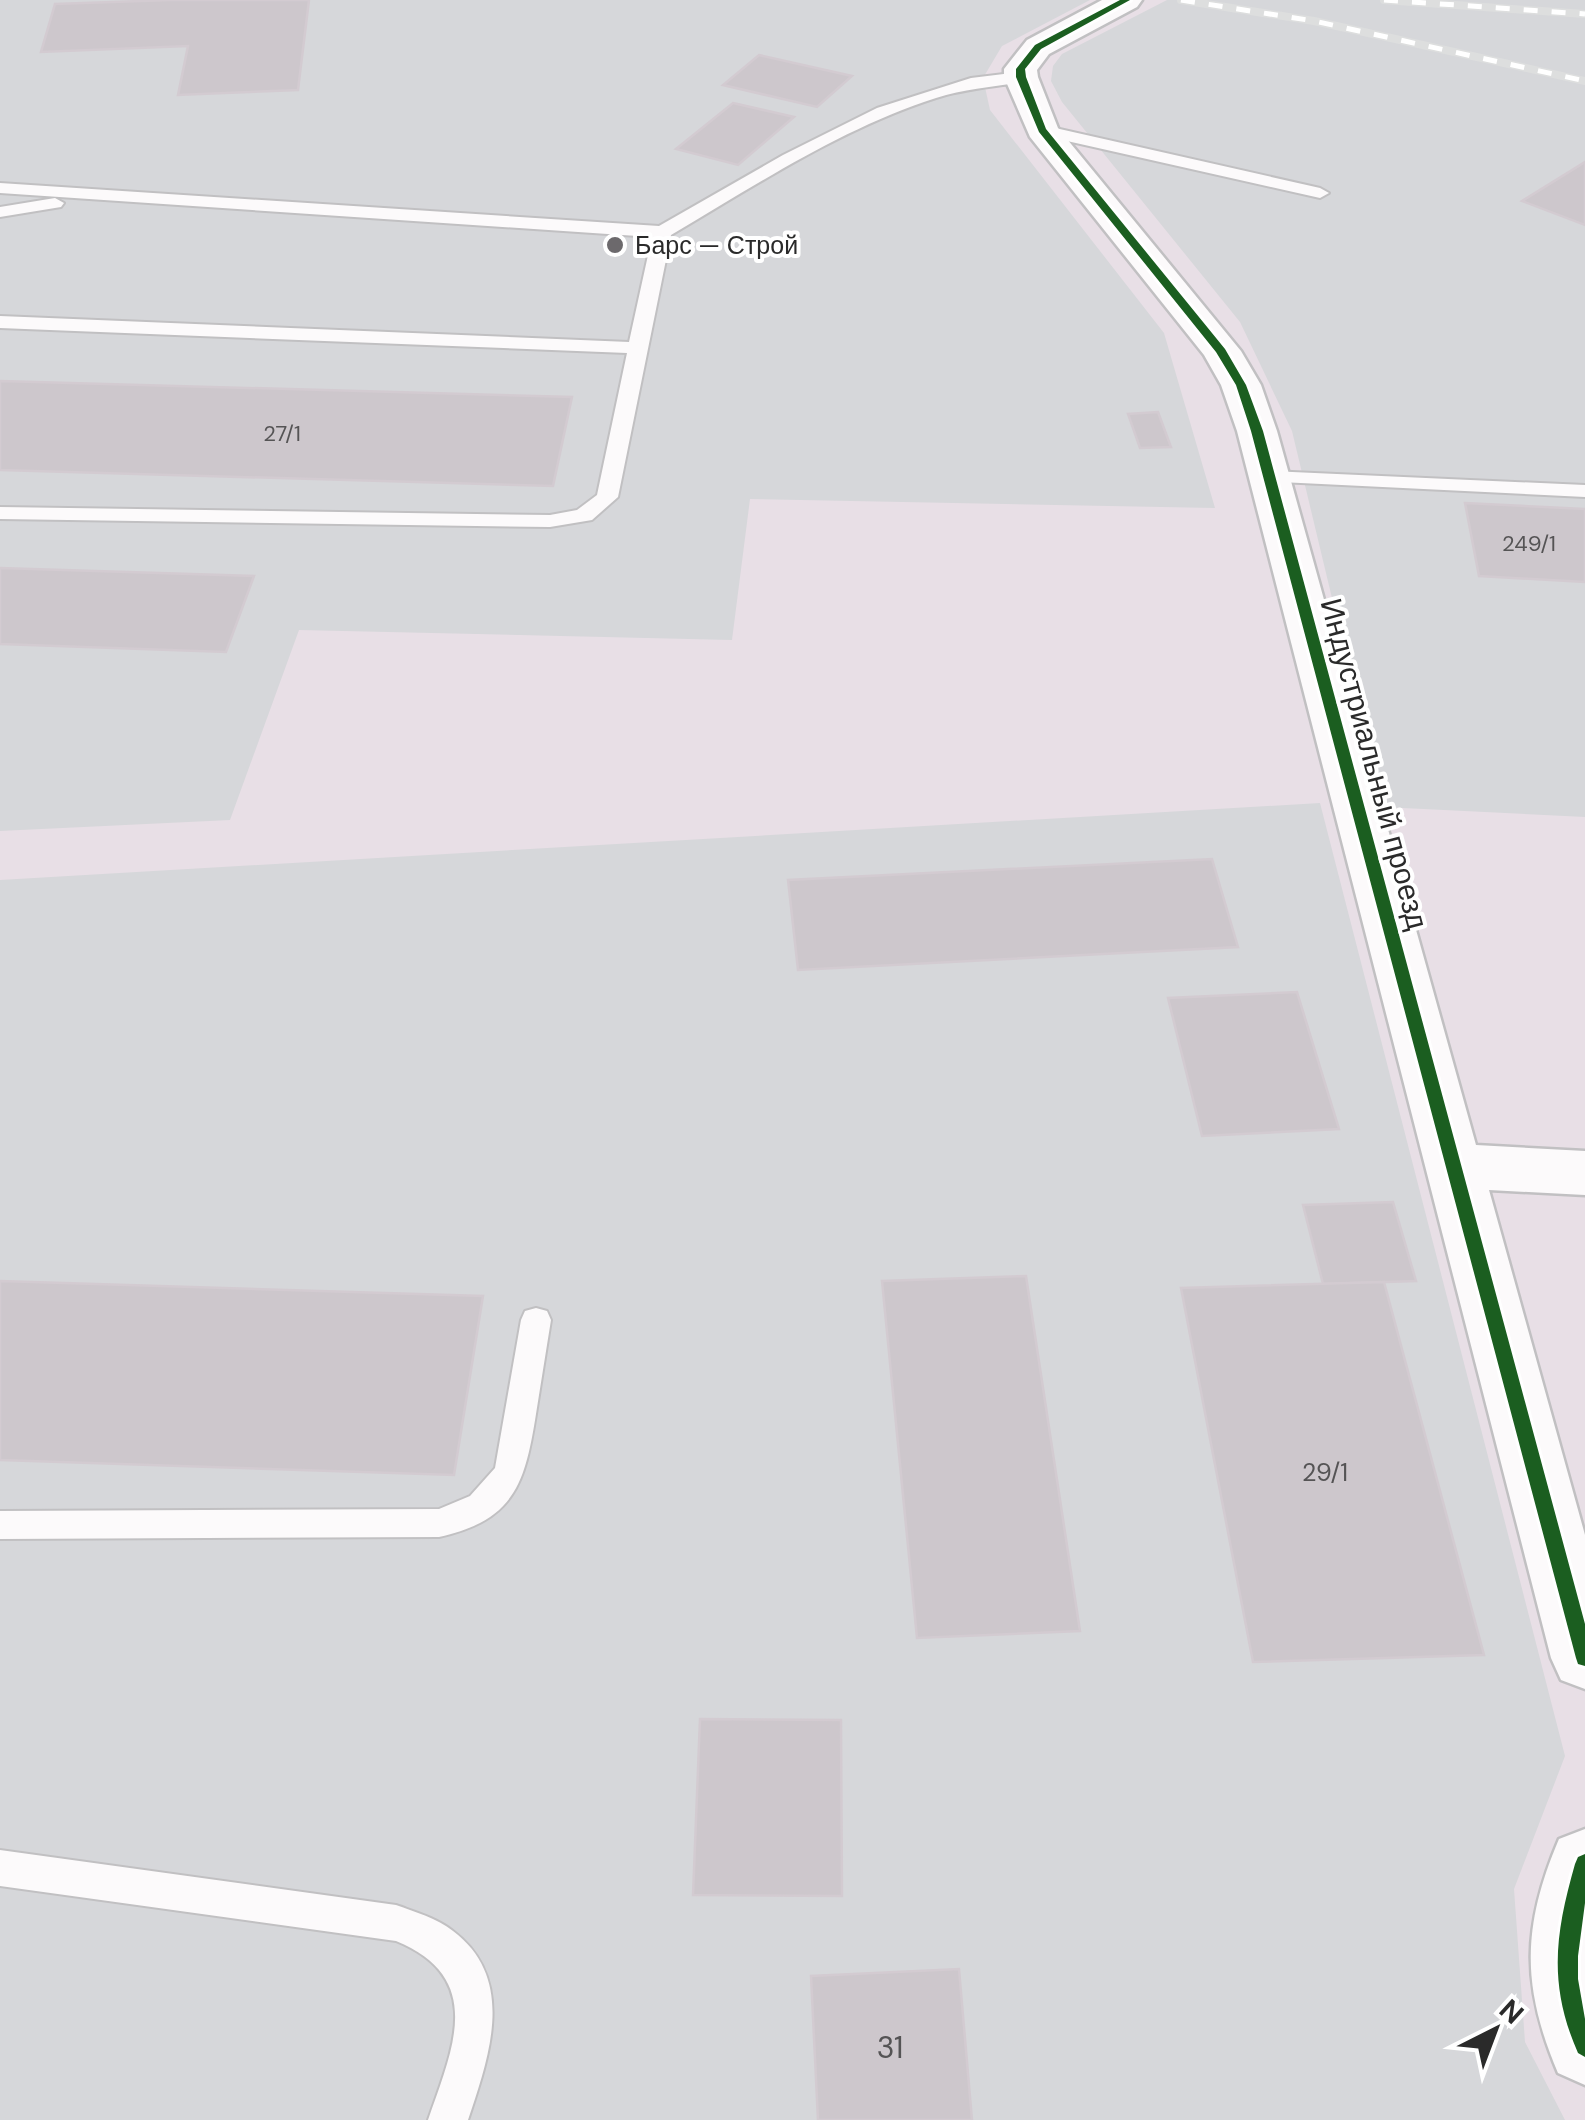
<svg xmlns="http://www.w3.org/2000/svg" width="1585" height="2120" font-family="'DM Sans',sans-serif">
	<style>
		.industrial { fill: #d6d7da }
		.building { fill: #cdc7cc; stroke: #d3cbd1; stroke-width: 2.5 }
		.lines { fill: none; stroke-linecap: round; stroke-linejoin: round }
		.lane-casing { stroke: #c1c0c2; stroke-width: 4 }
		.street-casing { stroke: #c1c0c2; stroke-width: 5 }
		.lane { fill: #fcfafb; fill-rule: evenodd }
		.street { fill: #fcfafb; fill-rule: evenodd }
		.rail-casing { stroke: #dddede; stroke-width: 8 }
		.rail { stroke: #fff; stroke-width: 5; stroke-dasharray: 14; stroke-linecap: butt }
		.cycleway-casing { stroke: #fff; stroke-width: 6 }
		.cycleway { fill: #1b5e20; fill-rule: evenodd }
		.poi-dot { fill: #6c696c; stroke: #fff; stroke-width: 4 }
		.labels { text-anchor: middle; stroke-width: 8; stroke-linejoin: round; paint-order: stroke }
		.far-number-label { font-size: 22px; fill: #555455 }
		.far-poi-label { font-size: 25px; fill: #2a2a2a; stroke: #fff; text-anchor: start }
		.number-label { font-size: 25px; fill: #555455 }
		.street-label { font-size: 30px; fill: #2a2a2a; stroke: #fff }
		.near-number-label { font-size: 30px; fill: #555455 }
	</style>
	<rect width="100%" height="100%" fill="#e8dfe6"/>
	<g class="industrial">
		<path d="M 0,0 L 1090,0 L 1002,46 L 983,78 L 990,110 L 1164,333 L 1215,508 L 750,499 L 732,640 L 299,630 L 230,820 L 0,831 Z"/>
		<path d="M 1167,0 L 1585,0 L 1585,817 L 1382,807 L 1292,431 L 1240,322 L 1062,102 L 1051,81 L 1053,66 L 1062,54 Z"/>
		<path d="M 1320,803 L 1565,1756 L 1514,1889 L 1525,2042 L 1565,2120 L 0,2120 L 0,880 Z"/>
	</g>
	<g class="building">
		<path d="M 170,0 L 309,0 L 298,90 L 178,95 L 188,46 L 41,52 L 55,4 Z"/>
		<path d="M 759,55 L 852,76 L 817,107 L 723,85 Z"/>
		<path d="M 733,103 L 794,117 L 738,165 L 676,149 Z"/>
		<path d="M 1585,162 L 1585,225 L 1522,201 Z"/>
		<path d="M 0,381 L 572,397 L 553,486 L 0,470 Z"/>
		<path d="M 1158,412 L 1171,447 L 1140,448 L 1128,414 Z"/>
		<path d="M 1465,503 L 1585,509 L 1585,582 L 1479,576 Z"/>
		<path d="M 0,568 L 254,576 L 226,652 L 0,644 Z"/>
		<path d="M 1212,859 L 1238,947 L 798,970 L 788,880 Z"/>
		<path d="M 1297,992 L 1339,1129 L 1202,1136 L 1168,998 Z"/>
		<path d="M 1393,1202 L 1416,1281 L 1323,1284 L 1303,1205 Z"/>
		<path d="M 1026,1276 L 1080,1631 L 917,1638 L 882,1281 Z"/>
		<path d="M 0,1281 L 483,1296 L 454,1475 L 0,1460 Z"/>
		<path d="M 1384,1282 L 1484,1655 L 1253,1662 L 1181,1288 Z"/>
		<path d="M 700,1719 L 841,1720 L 842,1896 L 693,1895 Z"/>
		<path d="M 959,1969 L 972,2120 L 818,2120 L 811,1976 Z"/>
	</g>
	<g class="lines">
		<g class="lane-casing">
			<g id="lane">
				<path d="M 1021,72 L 1027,73 L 1027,81 C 997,87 966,88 936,98 C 842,128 756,185 671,235 L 618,497 L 592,520 L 550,527 L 0,519 L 0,507 L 550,515 L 577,510 L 597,495 L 627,353 L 0,328 L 0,316 L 629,342 L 652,237 L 0,193 L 0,183 L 659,226 L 783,155 L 877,108 L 971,78 Z"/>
				<path d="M 1042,125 L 1320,188 L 1329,193 L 1320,198 L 1036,134 L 1036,126 Z"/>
				<path d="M 55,198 L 64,203 L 61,207 L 0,217 L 0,207 Z"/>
				<path d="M 1269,471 L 1585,485 L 1585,497 L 1262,481 L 1259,477 Z"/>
				<path d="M 536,1308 L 547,1311 L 551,1320 C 546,1351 541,1382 536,1414 C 525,1483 515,1520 439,1537 L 0,1539 L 0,1511 L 439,1509 L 470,1496 L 495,1468 L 521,1320 L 525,1311 Z"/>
				<path d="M 0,1850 L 396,1905 C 415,1912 437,1918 453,1931 C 517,1979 489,2057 468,2120 L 428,2120 C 453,2048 486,1978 396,1941 L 0,1886 Z"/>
			</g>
		</g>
		<g class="street-casing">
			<g id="street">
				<path d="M 1102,0 L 1142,0 L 1137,7 L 1049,54 L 1037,70 L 1038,77 L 1058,128 L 1241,351 L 1261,385 L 1277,431 L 1476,1145 L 1585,1151 L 1585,1195 L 1489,1190 L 1585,1535 L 1585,1689 L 1561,1680 L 1551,1658 L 1237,431 L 1221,385 L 1204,355 L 1030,137 L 1004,77 L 1004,69 L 1027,40 Z"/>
				<path d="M 1585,1829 L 1585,2085 L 1558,2073 C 1521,1986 1522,1926 1559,1839 Z"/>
			</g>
		</g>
		<use href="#lane" class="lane"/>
		<use href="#street" class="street"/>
		<g class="rail-casing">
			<g id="rail">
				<path d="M 1181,0 L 1314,21 L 1585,81"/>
				<path d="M 1384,0 L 1585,14"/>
			</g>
		</g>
		<use href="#rail" class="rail"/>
		<g class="cycleway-casing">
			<g id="cycleway">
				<path d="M 1120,0 L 1130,0 L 1041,49 L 1025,69 L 1026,77 L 1046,129 L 1225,349 L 1246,385 L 1263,431 L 1585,1624 L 1585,1666 L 1578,1664 L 1576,1658 L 1251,431 L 1236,385 L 1216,352 L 1039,132 L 1016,77 L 1016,69 L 1035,45 Z"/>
				<path d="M 1585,1854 L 1585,1903 L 1578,1956 L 1578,1979 L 1585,2019 L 1585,2057 L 1578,2053 C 1548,1985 1555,1934 1575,1864 L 1578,1857 Z"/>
			</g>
		</g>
		<use href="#cycleway" class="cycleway"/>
	</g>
	<circle class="poi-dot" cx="615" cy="245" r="10"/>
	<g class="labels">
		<g class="far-number-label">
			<text x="282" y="441">27/1</text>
			<text x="1529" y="551">249/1</text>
		</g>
		<g class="far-poi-label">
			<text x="635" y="254">Барс — Строй</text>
		</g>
		<g class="number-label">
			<text x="1325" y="1481">29/1</text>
		</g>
		<g class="street-label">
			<text transform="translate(1374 764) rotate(75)" y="10">Индустриальный проезд</text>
		</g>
		<g class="near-number-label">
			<text x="890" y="2058">31</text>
		</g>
	</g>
	<g transform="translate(1495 2030) rotate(42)" stroke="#ffffff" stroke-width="8" paint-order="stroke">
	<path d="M0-8L18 38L0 25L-18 38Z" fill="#2a2a2a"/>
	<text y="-15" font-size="28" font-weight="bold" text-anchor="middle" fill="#2a2a2a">N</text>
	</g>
</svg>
